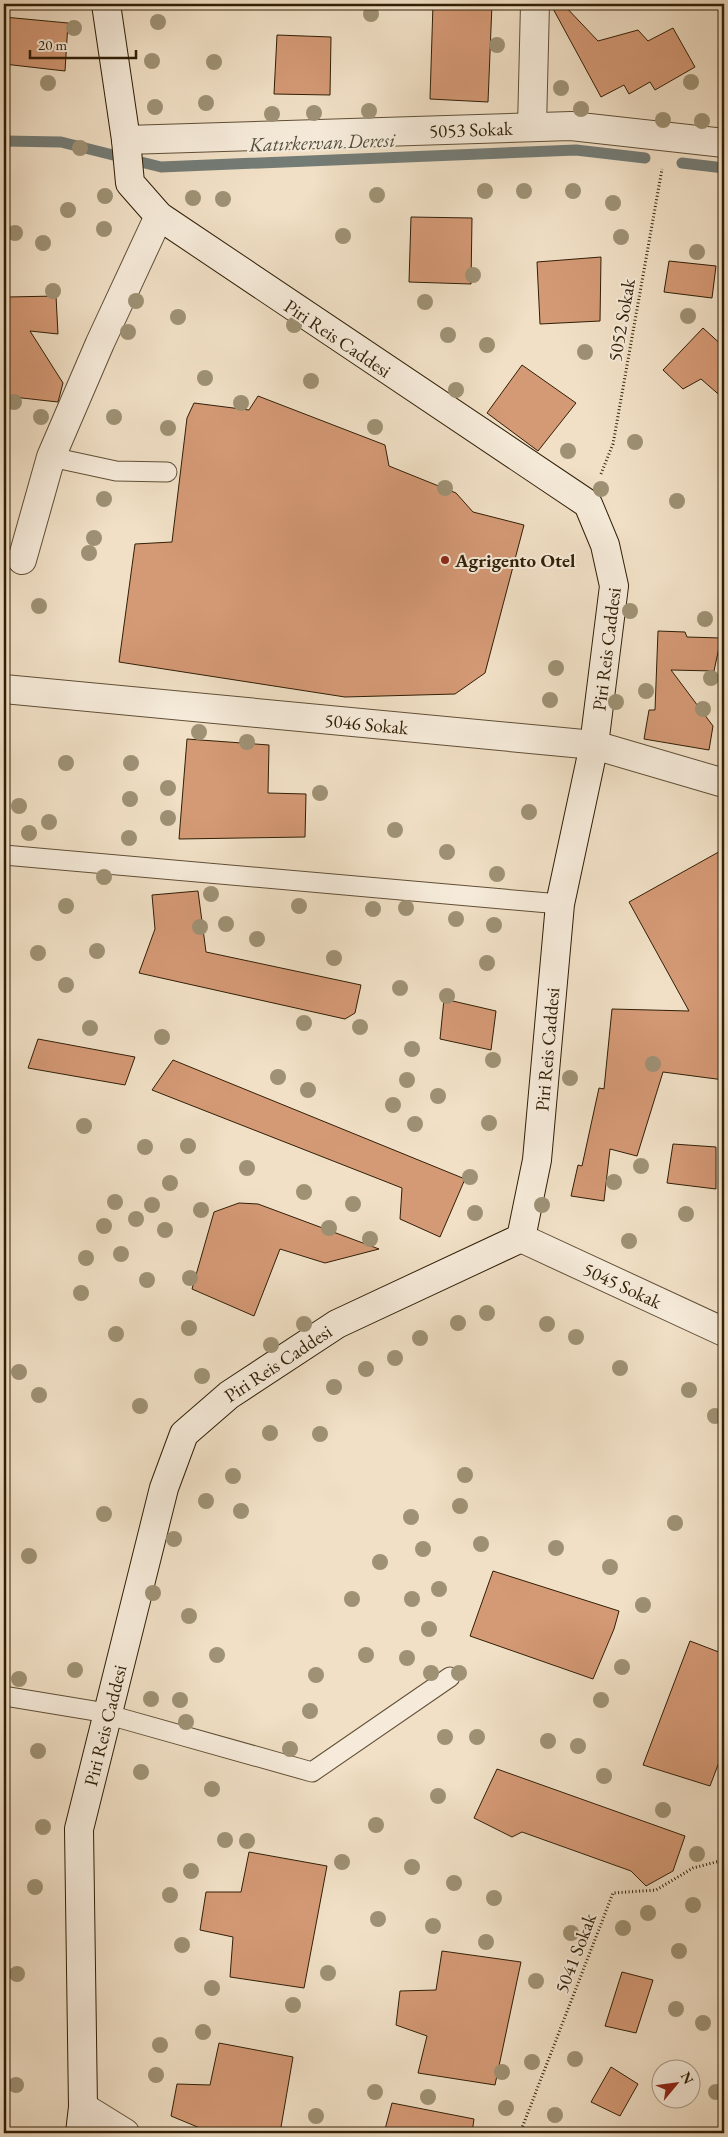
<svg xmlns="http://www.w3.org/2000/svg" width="728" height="2137" font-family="'EB Garamond',serif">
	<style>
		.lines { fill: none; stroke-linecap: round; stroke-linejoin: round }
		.stream { stroke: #747c76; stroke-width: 11 }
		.building { fill: #d49975; stroke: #301f06 }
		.lane-casing { stroke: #604f36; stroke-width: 21 }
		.street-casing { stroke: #604f36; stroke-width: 30 }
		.secondary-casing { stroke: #301f06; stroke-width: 30 }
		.path { stroke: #301f06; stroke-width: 3; stroke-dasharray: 1 2.5; stroke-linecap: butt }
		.lane { stroke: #f6ebda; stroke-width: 19 }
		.street { stroke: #f6ebda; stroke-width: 28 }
		.secondary { stroke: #f6ebda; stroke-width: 28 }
		.tree { fill: #9e9174 }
		.poi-dot { fill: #8f2418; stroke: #f6ebda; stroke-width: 2 }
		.labels { text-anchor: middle; stroke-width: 4; stroke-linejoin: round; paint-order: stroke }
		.street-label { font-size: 19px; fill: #301f06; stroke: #f6ebda }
		.poi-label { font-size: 19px; font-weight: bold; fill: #301f06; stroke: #f6ebda; text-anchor: start }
		.water-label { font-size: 20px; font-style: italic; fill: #524e3e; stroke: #f6ebda }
	</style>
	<rect width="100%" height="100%" fill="#f1e0c6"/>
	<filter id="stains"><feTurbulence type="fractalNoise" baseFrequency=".004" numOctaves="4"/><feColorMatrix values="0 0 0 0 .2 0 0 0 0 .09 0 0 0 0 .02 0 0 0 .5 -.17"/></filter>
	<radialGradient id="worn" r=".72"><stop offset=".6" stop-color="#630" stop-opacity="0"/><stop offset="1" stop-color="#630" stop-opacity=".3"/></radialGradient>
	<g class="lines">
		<g class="stream">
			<path d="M 4,141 L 61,142 L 161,167 L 576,150 L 645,158"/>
			<path d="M 682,163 L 724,168"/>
		</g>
	</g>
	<g class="building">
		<path d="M 433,4 L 492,4 L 488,102 L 430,99 Z"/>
		<path d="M 563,4 L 598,41 L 638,30 L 648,41 L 673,28 L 695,67 L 655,90 L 650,82 L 629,94 L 624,85 L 601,97 L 551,5 L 552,4 Z"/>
		<path d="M 4,17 L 68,23 L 65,71 L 4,64 Z"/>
		<path d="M 277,35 L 331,37 L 330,95 L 274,94 Z"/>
		<path d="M 411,217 L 472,218 L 471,284 L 409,282 Z"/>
		<path d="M 601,257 L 600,321 L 540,324 L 537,262 Z"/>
		<path d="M 669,261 L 716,266 L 712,298 L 664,292 Z"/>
		<path d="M 4,290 L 8,297 L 56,296 L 58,334 L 30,331 L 63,383 L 58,402 L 4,396 Z"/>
		<path d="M 703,328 L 724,347 L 724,399 L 701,379 L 683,389 L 663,370 Z"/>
		<path d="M 522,365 L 576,403 L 538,451 L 487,413 Z"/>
		<path d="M 258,396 L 385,445 L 389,466 L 456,493 L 473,512 L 524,525 L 485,673 L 455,694 L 345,697 L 119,662 L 135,544 L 172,542 L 187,418 L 194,403 L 249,410 Z"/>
		<path d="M 658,631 L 685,632 L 687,637 L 721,638 L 714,671 L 671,670 L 713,726 L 709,750 L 644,739 L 649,710 L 655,710 Z"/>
		<path d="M 187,739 L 269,745 L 268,793 L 306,794 L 305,837 L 179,839 Z"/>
		<path d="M 724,849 L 724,1080 L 663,1072 L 637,1156 L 610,1149 L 604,1201 L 571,1196 L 578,1165 L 582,1166 L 599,1088 L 604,1089 L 612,1009 L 689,1011 L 629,902 Z"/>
		<path d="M 198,891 L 206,952 L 361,985 L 355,1013 L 345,1019 L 139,973 L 155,929 L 152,895 Z"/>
		<path d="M 444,999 L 496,1011 L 491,1050 L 440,1039 Z"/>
		<path d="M 38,1039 L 135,1057 L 125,1085 L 28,1068 Z"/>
		<path d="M 173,1060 L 465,1179 L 440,1237 L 400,1219 L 402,1188 L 152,1090 Z"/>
		<path d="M 673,1144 L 716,1147 L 716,1189 L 667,1183 Z"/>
		<path d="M 239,1203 L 258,1204 L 379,1249 L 325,1263 L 280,1249 L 254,1316 L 192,1289 L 214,1212 Z"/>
		<path d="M 493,1571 L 619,1611 L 614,1629 L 593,1679 L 470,1636 Z"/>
		<path d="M 690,1641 L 724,1654 L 724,1749 L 710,1786 L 643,1765 Z"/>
		<path d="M 497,1769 L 685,1836 L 673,1871 L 646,1886 L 631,1871 L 522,1832 L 512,1837 L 474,1818 Z"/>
		<path d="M 249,1852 L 327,1866 L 304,1988 L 230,1977 L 233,1937 L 200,1930 L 206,1892 L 241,1892 Z"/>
		<path d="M 442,1951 L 521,1962 L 495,2085 L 418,2073 L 427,2036 L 396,2025 L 400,1991 L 436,1990 Z"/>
		<path d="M 622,1972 L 653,1980 L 636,2033 L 605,2026 Z"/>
		<path d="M 219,2043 L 293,2057 L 280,2133 L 199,2133 L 200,2128 L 171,2116 L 177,2084 L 210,2085 Z"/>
		<path d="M 611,2067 L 638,2084 L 620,2116 L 591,2102 Z"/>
		<path d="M 392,2103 L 474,2119 L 472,2133 L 384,2133 Z"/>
	</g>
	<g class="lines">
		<g class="lane-casing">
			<g id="lane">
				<path d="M 51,457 L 116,471 L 167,472"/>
				<path d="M 4,855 L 560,904"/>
				<path d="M 4,1696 L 107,1713 L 109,1715 L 312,1772 L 450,1677"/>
			</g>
		</g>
		<g class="street-casing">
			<g id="street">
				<path d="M 532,127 L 535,4"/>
				<path id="s1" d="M 126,140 L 571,126 L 724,143"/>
				<path d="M 22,560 L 51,457 L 100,343 L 159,216"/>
				<path id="s2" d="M 4,689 L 594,745 L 724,783"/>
				<path id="s3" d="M 521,1238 L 724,1332"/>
				<path d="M 83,2107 L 125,2133"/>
			</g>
		</g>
		<g class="secondary-casing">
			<g id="secondary">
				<path id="s4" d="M 80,2133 L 83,2107 L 79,1829 L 164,1488 L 184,1434 L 229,1395 L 337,1324 L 521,1238 L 537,1160 L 560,904 L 594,745 L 614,586 L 605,545 L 588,504 L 159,216 L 130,183 L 126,140 L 106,4"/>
			</g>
		</g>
		<g class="path">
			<path d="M 601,474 L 613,444 L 662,169"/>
			<path d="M 520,2133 L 613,1893 L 656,1890 L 693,1868 L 724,1860"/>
		</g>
		<use href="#lane" class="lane"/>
		<use href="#street" class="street"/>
		<use href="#secondary" class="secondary"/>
	</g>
	<g class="tree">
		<circle cx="371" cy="14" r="8"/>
		<circle cx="158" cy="22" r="8"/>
		<circle cx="74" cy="28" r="8"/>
		<circle cx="497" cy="45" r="8"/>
		<circle cx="152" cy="61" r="8"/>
		<circle cx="214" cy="62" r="8"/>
		<circle cx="691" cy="82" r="8"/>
		<circle cx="48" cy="83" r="8"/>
		<circle cx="561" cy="88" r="8"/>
		<circle cx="206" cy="103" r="8"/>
		<circle cx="155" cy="107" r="8"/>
		<circle cx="581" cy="109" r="8"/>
		<circle cx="369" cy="111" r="8"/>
		<circle cx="314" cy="113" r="8"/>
		<circle cx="272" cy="114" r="8"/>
		<circle cx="663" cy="120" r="8"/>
		<circle cx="702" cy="121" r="8"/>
		<circle cx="80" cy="148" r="8"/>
		<circle cx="485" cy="191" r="8"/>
		<circle cx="524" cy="191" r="8"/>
		<circle cx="573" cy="191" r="8"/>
		<circle cx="377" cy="195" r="8"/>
		<circle cx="105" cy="196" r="8"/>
		<circle cx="193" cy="198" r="8"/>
		<circle cx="223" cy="199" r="8"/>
		<circle cx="613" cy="203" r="8"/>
		<circle cx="68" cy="210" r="8"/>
		<circle cx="104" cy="229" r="8"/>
		<circle cx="15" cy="233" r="8"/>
		<circle cx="343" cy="236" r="8"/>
		<circle cx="621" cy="237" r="8"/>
		<circle cx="43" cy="243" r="8"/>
		<circle cx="697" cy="252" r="8"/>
		<circle cx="473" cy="275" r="8"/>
		<circle cx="53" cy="291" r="8"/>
		<circle cx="136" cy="301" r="8"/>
		<circle cx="425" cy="302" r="8"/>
		<circle cx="688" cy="316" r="8"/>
		<circle cx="178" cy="317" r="8"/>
		<circle cx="294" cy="325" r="8"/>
		<circle cx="128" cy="332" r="8"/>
		<circle cx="448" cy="335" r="8"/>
		<circle cx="487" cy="345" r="8"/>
		<circle cx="585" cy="352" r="8"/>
		<circle cx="205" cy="378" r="8"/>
		<circle cx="311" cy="381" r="8"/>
		<circle cx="456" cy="390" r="8"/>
		<circle cx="14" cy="402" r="8"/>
		<circle cx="241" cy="403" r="8"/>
		<circle cx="41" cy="417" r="8"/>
		<circle cx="114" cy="417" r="8"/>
		<circle cx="375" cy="427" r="8"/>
		<circle cx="168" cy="428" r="8"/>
		<circle cx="635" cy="442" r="8"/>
		<circle cx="568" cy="451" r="8"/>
		<circle cx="445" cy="488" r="8"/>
		<circle cx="601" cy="489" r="8"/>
		<circle cx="104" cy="499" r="8"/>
		<circle cx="677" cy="501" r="8"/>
		<circle cx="94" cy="538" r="8"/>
		<circle cx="89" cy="553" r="8"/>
		<circle cx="39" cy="606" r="8"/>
		<circle cx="630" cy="611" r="8"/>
		<circle cx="705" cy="619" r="8"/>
		<circle cx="556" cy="668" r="8"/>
		<circle cx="711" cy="678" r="8"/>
		<circle cx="646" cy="691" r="8"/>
		<circle cx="550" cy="700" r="8"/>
		<circle cx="616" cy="702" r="8"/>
		<circle cx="703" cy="709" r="8"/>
		<circle cx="199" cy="732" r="8"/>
		<circle cx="247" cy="742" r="8"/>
		<circle cx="66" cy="763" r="8"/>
		<circle cx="131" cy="763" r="8"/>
		<circle cx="168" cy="788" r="8"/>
		<circle cx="320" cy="793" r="8"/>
		<circle cx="130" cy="799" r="8"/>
		<circle cx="19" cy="806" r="8"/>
		<circle cx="529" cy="812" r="8"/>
		<circle cx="168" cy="818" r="8"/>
		<circle cx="49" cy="822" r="8"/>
		<circle cx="395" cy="830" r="8"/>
		<circle cx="29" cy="833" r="8"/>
		<circle cx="129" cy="838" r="8"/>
		<circle cx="447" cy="852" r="8"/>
		<circle cx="497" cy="874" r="8"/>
		<circle cx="104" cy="877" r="8"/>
		<circle cx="211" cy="894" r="8"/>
		<circle cx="66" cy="906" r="8"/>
		<circle cx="299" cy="906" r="8"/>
		<circle cx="406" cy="908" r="8"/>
		<circle cx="373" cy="909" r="8"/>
		<circle cx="456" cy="919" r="8"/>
		<circle cx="226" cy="924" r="8"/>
		<circle cx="494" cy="925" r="8"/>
		<circle cx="200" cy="927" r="8"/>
		<circle cx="257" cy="939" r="8"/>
		<circle cx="97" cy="951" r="8"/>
		<circle cx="38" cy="953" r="8"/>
		<circle cx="334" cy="958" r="8"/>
		<circle cx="487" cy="963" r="8"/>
		<circle cx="66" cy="985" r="8"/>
		<circle cx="400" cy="988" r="8"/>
		<circle cx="447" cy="996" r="8"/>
		<circle cx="304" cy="1023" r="8"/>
		<circle cx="360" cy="1027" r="8"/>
		<circle cx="90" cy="1028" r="8"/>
		<circle cx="162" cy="1037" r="8"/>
		<circle cx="412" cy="1049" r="8"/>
		<circle cx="493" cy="1060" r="8"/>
		<circle cx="653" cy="1064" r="8"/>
		<circle cx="278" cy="1077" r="8"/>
		<circle cx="570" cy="1078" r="8"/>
		<circle cx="407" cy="1080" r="8"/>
		<circle cx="308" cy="1090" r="8"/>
		<circle cx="438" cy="1096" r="8"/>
		<circle cx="393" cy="1105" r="8"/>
		<circle cx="489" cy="1123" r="8"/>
		<circle cx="415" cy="1124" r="8"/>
		<circle cx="84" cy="1126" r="8"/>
		<circle cx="188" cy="1146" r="8"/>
		<circle cx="145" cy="1147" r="8"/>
		<circle cx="641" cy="1166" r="8"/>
		<circle cx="247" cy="1168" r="8"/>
		<circle cx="470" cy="1177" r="8"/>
		<circle cx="614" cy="1182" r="8"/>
		<circle cx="170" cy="1183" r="8"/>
		<circle cx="304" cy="1192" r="8"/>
		<circle cx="115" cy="1202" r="8"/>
		<circle cx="353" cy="1204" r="8"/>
		<circle cx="152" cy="1205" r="8"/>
		<circle cx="542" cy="1205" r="8"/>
		<circle cx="201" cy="1210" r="8"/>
		<circle cx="475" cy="1213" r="8"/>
		<circle cx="686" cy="1214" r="8"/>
		<circle cx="136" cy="1219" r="8"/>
		<circle cx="104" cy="1226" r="8"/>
		<circle cx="329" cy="1228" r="8"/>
		<circle cx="165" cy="1230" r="8"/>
		<circle cx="370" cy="1239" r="8"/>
		<circle cx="629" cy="1241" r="8"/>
		<circle cx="121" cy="1254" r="8"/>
		<circle cx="86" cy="1258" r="8"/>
		<circle cx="190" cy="1278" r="8"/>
		<circle cx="147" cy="1280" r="8"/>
		<circle cx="81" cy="1293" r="8"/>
		<circle cx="487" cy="1313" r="8"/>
		<circle cx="458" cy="1323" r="8"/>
		<circle cx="304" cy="1324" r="8"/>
		<circle cx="547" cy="1324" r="8"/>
		<circle cx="189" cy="1328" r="8"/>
		<circle cx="116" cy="1334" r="8"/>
		<circle cx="576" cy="1337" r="8"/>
		<circle cx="420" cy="1338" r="8"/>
		<circle cx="271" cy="1345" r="8"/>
		<circle cx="395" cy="1358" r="8"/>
		<circle cx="620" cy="1368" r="8"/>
		<circle cx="366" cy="1369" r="8"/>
		<circle cx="19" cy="1372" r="8"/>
		<circle cx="202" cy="1376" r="8"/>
		<circle cx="334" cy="1387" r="8"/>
		<circle cx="689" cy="1390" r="8"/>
		<circle cx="39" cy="1395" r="8"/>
		<circle cx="140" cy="1406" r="8"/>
		<circle cx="715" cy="1416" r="8"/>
		<circle cx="270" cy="1433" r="8"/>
		<circle cx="320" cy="1434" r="8"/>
		<circle cx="465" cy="1475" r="8"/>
		<circle cx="233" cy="1476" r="8"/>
		<circle cx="206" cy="1501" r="8"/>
		<circle cx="460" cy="1506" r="8"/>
		<circle cx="241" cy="1511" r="8"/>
		<circle cx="104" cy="1514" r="8"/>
		<circle cx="411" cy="1517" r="8"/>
		<circle cx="675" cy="1523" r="8"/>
		<circle cx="174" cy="1539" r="8"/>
		<circle cx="481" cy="1544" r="8"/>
		<circle cx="556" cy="1548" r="8"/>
		<circle cx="423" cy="1549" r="8"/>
		<circle cx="29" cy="1556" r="8"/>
		<circle cx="380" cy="1562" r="8"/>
		<circle cx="610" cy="1567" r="8"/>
		<circle cx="439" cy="1589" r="8"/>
		<circle cx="153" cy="1593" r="8"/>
		<circle cx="352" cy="1599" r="8"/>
		<circle cx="412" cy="1599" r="8"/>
		<circle cx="643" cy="1605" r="8"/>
		<circle cx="189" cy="1616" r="8"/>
		<circle cx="429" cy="1629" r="8"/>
		<circle cx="217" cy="1655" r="8"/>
		<circle cx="366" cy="1655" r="8"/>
		<circle cx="407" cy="1658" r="8"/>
		<circle cx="622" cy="1667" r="8"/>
		<circle cx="75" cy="1670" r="8"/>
		<circle cx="431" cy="1673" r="8"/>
		<circle cx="459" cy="1673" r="8"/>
		<circle cx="316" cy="1675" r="8"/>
		<circle cx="19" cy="1679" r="8"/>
		<circle cx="151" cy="1699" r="8"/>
		<circle cx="180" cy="1700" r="8"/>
		<circle cx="601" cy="1700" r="8"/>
		<circle cx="310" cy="1711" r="8"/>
		<circle cx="186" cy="1722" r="8"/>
		<circle cx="445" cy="1737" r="8"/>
		<circle cx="477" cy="1737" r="8"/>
		<circle cx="548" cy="1741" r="8"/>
		<circle cx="578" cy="1746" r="8"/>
		<circle cx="290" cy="1749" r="8"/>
		<circle cx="38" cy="1751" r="8"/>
		<circle cx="141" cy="1772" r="8"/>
		<circle cx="604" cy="1776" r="8"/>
		<circle cx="212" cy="1789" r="8"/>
		<circle cx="438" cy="1796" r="8"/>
		<circle cx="663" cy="1810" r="8"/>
		<circle cx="376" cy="1825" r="8"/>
		<circle cx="43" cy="1827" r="8"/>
		<circle cx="225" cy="1840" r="8"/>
		<circle cx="247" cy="1841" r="8"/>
		<circle cx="697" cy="1854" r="8"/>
		<circle cx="342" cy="1862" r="8"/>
		<circle cx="412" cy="1867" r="8"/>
		<circle cx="191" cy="1871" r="8"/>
		<circle cx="454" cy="1883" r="8"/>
		<circle cx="35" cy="1887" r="8"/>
		<circle cx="170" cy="1895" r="8"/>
		<circle cx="494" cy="1898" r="8"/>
		<circle cx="693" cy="1905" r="8"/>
		<circle cx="648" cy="1913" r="8"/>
		<circle cx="378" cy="1919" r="8"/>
		<circle cx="433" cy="1926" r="8"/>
		<circle cx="623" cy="1928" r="8"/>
		<circle cx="571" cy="1933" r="8"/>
		<circle cx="486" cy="1942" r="8"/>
		<circle cx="182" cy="1945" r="8"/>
		<circle cx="679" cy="1951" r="8"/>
		<circle cx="328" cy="1973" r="8"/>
		<circle cx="17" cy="1974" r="8"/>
		<circle cx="536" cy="1981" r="8"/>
		<circle cx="212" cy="1988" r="8"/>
		<circle cx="293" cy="2005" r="8"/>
		<circle cx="676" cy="2009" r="8"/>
		<circle cx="703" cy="2023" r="8"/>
		<circle cx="203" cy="2032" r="8"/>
		<circle cx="160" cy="2045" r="8"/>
		<circle cx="575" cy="2059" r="8"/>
		<circle cx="532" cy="2062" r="8"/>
		<circle cx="502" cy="2072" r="8"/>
		<circle cx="156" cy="2075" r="8"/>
		<circle cx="16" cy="2085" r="8"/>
		<circle cx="375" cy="2092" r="8"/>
		<circle cx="716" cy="2092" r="8"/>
		<circle cx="428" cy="2097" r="8"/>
		<circle cx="506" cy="2108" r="8"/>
		<circle cx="555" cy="2115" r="8"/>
		<circle cx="316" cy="2116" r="8"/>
	</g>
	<circle class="poi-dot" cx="445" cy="560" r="5"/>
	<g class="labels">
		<g class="street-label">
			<text dy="7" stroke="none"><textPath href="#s1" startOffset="345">5053 Sokak</textPath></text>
			<text transform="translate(621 320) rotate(-80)" y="7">5052 Sokak</text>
			<text transform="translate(338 338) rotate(34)" y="7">Piri Reis Caddesi</text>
			<text dy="7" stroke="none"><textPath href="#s4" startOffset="1701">Piri Reis Caddesi</textPath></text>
			<text dy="7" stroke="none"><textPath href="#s2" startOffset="364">5046 Sokak</textPath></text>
			<text dy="7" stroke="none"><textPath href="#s4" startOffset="1296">Piri Reis Caddesi</textPath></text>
			<text dy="7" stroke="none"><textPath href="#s3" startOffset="112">5045 Sokak</textPath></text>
			<text dy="7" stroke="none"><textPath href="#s4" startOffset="831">Piri Reis Caddesi</textPath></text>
			<text dy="7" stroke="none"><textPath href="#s4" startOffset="411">Piri Reis Caddesi</textPath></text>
			<text transform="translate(575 1953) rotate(-69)" y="7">5041 Sokak</text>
		</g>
		<g class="poi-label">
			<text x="455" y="567">Agrigento Otel</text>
		</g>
		<g class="water-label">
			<text transform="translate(322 142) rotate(-2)" y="7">Katırkervan Deresi</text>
		</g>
	</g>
	<rect width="728" height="2137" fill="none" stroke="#f1e0c6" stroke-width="20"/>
	<rect x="5" y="5" width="718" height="2127" fill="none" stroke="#301f06" stroke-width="2.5"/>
	<rect x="10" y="10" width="708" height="2117" fill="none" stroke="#301f06"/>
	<g transform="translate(676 2084) rotate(61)"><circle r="24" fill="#f6ebda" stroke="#a79985"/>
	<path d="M0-4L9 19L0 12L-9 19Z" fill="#8f2418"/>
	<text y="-8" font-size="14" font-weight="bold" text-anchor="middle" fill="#301f06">N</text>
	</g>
	<path d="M30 50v8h106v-8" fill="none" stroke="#301f06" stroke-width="2.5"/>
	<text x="38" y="50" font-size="15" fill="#301f06" stroke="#f6ebda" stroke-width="4" paint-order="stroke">20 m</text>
	<rect width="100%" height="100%" filter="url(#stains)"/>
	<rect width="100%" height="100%" fill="url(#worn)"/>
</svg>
